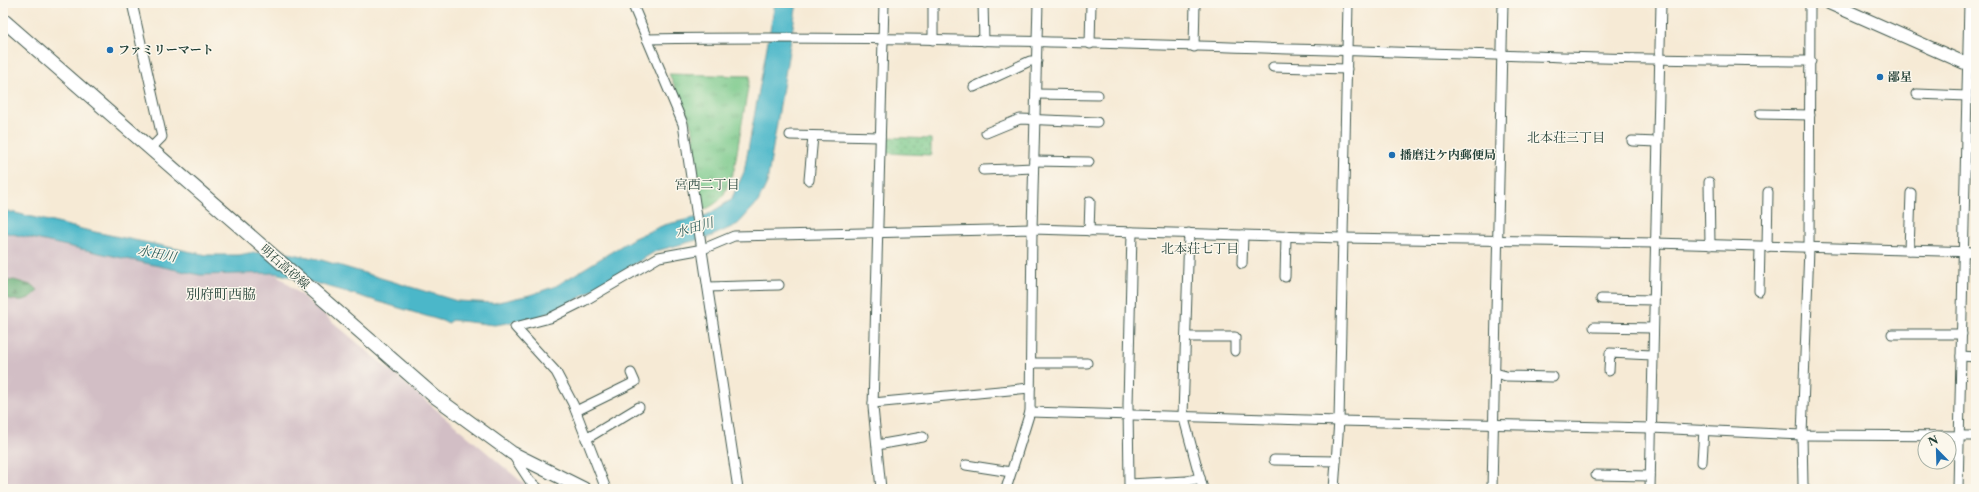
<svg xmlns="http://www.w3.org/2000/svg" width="1979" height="492" font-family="'Libre Caslon Text','Noto Serif JP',serif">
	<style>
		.industrial { fill: #d2bec5 }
		.grass { fill: url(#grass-dots); stroke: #4c825e }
		.forest { fill: url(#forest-firs); stroke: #407454 }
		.park { fill: url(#park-tufts); stroke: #4c825e }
		.water { fill: #4cb7c9; stroke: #367a7e }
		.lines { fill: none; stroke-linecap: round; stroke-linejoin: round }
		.minor-casing { stroke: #3f574c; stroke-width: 11 }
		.tertiary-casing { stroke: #3f574c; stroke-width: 14 }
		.secondary-casing { stroke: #3f574c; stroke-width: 15 }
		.minor { stroke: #fff; stroke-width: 9 }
		.tertiary { stroke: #fff; stroke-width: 12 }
		.secondary { stroke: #fff; stroke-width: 13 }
		.poi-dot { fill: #1f6fb2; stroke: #fbf7ec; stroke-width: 1.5 }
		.labels { text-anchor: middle; stroke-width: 3; stroke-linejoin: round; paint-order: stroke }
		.poi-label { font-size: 12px; font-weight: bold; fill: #1f3d34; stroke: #fbf7ec; text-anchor: start }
		.street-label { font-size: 12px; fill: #1f3d34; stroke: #fbf7ec }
		.neighbourhood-label { font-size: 13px; fill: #1f3d34; stroke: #fbf7ec }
		.water-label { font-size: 13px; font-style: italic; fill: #2a5c59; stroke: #fbf7ec }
		.quarter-label { font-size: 14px; fill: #1f3d34; stroke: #fbf7ec }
	</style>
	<defs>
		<pattern id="grass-dots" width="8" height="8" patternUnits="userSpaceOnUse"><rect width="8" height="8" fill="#78c889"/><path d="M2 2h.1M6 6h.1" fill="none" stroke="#62a471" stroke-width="1.8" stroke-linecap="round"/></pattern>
		<pattern id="forest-firs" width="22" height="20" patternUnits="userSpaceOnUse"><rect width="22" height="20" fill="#62ac75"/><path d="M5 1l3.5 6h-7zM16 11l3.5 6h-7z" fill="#508d61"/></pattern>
		<pattern id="park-tufts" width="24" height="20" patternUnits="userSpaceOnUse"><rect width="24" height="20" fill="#78c889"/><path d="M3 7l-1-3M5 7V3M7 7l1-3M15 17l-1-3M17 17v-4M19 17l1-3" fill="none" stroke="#62a471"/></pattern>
	</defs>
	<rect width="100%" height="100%" fill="#fbf7ec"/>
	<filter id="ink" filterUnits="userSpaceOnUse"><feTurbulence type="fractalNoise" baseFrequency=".025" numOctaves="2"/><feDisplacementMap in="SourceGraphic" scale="8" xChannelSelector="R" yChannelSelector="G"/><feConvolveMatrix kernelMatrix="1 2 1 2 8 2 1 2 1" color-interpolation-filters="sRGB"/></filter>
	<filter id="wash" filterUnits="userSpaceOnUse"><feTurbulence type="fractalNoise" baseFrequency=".012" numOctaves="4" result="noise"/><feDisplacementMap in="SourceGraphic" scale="16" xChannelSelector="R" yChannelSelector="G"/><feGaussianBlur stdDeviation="0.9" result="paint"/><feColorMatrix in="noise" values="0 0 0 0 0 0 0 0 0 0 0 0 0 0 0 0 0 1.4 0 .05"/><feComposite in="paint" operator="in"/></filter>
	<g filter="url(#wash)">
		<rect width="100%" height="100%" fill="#f6ead5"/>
		<path class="industrial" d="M 3,232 L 200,275 L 275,273 L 530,489 L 3,489 Z"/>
		<path class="grass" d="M 885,137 L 931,139 L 931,155 L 884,153 Z"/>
		<path class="forest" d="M 14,280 L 34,286 L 38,290 C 30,302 15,303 3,296 L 3,285 L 7,281 Z"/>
		<path class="park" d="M 669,74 L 750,76 L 734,170 C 723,191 729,198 704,210 L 701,203 L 693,131 L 687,113 Z"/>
		<path class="water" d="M 775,3 L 797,3 L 767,183 L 758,202 L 738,224 L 712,236 L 656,251 L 568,305 L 537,318 L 495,325 L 451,320 L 449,323 L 330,287 L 275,273 L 200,275 L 3,232 L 3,210 L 90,231 L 207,255 L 239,255 L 249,253 L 283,252 L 318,259 L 457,301 L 494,303 L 530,295 L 556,286 L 634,238 L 664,225 L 707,215 L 731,200 L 744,172 Z"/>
	</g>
	<g filter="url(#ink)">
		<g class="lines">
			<g class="minor-casing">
				<g id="minor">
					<path d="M 132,3 L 162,137 L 150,149"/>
					<path d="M 632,3 L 683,124 L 738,489"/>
					<path d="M 983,3 L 984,41"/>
					<path d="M 647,39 C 1035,33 1423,59 1811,61"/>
					<path d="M 933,40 L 933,3"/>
					<path d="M 1090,44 L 1091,3"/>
					<path d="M 1194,47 L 1195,3"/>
					<path d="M 1273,67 L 1347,69"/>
					<path d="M 974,87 L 1030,61 L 1037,61"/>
					<path d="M 1036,94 L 1098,95"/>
					<path d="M 1917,94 L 1967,96"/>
					<path d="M 1760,114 L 1810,115"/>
					<path d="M 986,133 L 1020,119 L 1097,122"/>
					<path d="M 790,135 L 880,137"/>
					<path d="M 1632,141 L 1658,142"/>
					<path d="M 1034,161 L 1089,162"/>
					<path d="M 983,170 L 1033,168"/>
					<path d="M 809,180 L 813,136"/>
					<path d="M 1709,182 L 1710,245"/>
					<path d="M 1089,231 L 1090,201"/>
					<path d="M 1132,232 L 1128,405 L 1129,484 L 1187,481 L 1200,478"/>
					<path d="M 1189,233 L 1183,415 L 1203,489"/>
					<path d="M 1767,247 L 1768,192"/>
					<path d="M 1909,250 L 1911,193"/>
					<path d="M 1242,264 L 1243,235"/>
					<path d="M 1285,277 L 1286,236"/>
					<path d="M 708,287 L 779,285"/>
					<path d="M 1759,291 L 1760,247"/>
					<path d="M 1601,299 L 1654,300"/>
					<path d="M 1594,327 L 1653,328"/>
					<path d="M 1892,334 L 1962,334"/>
					<path d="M 1186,337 L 1235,337 L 1235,351"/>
					<path d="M 1961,356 L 1976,357"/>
					<path d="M 1031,363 L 1087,363"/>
					<path d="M 1609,371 L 1610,353 L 1652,355"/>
					<path d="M 1495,373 L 1506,376 L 1553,377"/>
					<path d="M 873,403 L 1030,388"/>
					<path d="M 576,411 L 635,382 L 631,373"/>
					<path d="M 1030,412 L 1339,421 L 1651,428 L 1802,435 L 1976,436"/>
					<path d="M 586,439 L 639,407"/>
					<path d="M 877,445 L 923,437"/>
					<path d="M 513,455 L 530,481 L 539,489"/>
					<path d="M 1274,460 L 1336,461"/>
					<path d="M 1702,462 L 1704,430"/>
					<path d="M 966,465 L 1011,472"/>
					<path d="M 1596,475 L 1650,476"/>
					<path d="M 606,489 L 573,404 L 556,372 L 515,327 L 550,318 L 584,301 L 659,257 L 703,249 L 734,236 L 1032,229 L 1342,238 L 1655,243 L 1976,252"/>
					<path d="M 881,489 L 873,407 L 884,3"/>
					<path d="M 1006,489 L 1030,412 L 1032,229 L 1038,3"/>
					<path d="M 1334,489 L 1339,421 L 1348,3"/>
					<path d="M 1492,489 L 1503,3"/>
					<path d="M 1650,489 L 1661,3"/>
					<path d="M 1805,489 L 1803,485 L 1802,435 L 1809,248 L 1810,3"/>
					<path d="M 1958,489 L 1969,3"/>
				</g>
			</g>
			<g class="tertiary-casing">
				<path id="tertiary" d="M 1829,3 L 1976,68"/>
			</g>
			<g class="secondary-casing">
				<path id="secondary" d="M 3,20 L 434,396 L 512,453 L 584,489"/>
			</g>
			<use href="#minor" class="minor"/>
			<use href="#tertiary" class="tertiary"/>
			<use href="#secondary" class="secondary"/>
		</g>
	</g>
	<g class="poi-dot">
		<circle cx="110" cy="50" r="4"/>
		<circle cx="1880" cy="77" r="4"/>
		<circle cx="1392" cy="155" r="4"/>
	</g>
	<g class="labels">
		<g class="poi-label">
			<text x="118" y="54">ファミリーマート</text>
			<text x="1888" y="81">鄙星</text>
			<text x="1400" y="159">播磨辻ケ内郵便局</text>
		</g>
		<g class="street-label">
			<text transform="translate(285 267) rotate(41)" y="4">明石高砂線</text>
		</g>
		<g class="neighbourhood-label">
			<text x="1566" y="142">北本荘三丁目</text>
			<text x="707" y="189">宮西二丁目</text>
			<text x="1200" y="253">北本荘七丁目</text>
		</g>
		<g class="water-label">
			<text transform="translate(694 227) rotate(-16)" y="5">水田川</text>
			<text transform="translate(157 253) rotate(11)" y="5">水田川</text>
		</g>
		<g class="quarter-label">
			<text x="221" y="299">別府町西脇</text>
		</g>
	</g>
	<rect width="1979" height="492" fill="none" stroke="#fbf7ec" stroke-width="16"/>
	<g transform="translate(1937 450) rotate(337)"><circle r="19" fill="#fbf7ec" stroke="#a3ada2"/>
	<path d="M0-3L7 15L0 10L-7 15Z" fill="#1f6fb2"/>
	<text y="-6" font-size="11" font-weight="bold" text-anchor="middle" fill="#1f3d34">N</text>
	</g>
</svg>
